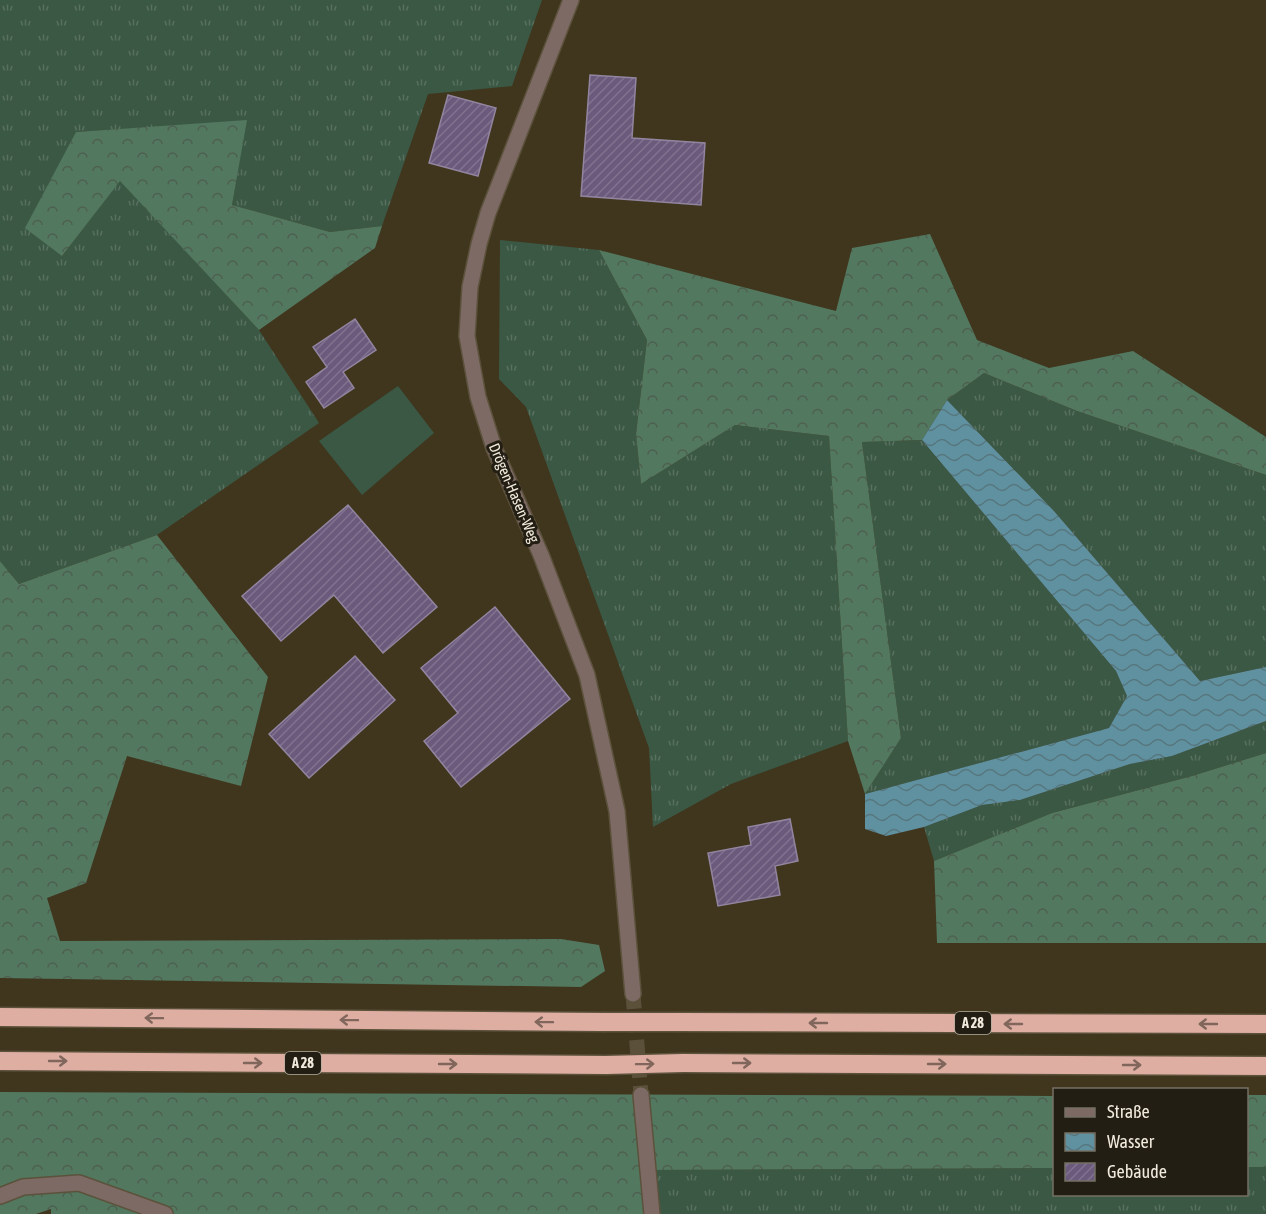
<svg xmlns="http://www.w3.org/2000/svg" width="1266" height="1214" font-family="'Asap Condensed',sans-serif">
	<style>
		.grass { fill: url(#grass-tufts) }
		.forest { fill: url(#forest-crowns) }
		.garden { fill: #3a5844 }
		.water { fill: url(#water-waves) }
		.building { fill: url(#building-hatch); stroke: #92859f; stroke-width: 1.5 }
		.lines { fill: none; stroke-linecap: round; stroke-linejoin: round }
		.minor-tunnel { stroke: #5b503a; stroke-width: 15; stroke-dasharray: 15 8; stroke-linecap: butt }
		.minor-casing { stroke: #5c523c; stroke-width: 18 }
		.motorway-casing { stroke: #5c523c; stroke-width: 21 }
		.minor { stroke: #7d6a65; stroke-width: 15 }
		.motorway { stroke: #deaea3; stroke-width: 18 }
		.motorway-bridge-casing { stroke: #5c523c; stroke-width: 21; stroke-linecap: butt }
		.motorway-bridge { stroke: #deaea3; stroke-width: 18 }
		.oneway { stroke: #80665b }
		.labels { text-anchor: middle; stroke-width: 6; stroke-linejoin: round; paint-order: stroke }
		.shield { fill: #221e13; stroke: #b4aea0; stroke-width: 1.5 }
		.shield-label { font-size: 14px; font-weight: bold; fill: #f2ebdd }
		.street-label { font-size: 15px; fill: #f2ebdd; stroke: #221e13 }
	</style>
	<defs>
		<pattern id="grass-tufts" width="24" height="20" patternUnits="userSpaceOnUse" patternTransform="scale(1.5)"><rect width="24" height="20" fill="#3a5844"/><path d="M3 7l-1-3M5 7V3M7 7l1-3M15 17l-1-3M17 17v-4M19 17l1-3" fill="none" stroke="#57705f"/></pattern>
		<pattern id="forest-crowns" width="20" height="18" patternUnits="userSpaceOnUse" patternTransform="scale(1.5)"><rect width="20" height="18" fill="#52785f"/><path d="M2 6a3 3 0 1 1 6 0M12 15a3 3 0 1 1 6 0" fill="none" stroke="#4e5f50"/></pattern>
		<pattern id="water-waves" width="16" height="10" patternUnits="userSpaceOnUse" patternTransform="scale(1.5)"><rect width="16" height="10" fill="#5f91a0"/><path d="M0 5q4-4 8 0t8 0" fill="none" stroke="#57777f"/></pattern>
		<pattern id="building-hatch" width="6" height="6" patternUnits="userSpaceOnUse" patternTransform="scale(1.5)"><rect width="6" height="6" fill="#6c5a7d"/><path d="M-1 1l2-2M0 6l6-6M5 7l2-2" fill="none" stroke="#81728f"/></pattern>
	</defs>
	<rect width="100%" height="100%" fill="#40351d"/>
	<g class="grass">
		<path d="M 0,0 L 542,0 L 512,86 L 428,94 L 382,226 L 330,232 L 232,205 L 246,121 L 76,132 L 62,256 L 120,180 L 259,330 L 319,423 L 157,535 L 19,584 L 0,561 Z"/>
		<path d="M 500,240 L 599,250 L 647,340 L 636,434 L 641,484 L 735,425 L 829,436 L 848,741 L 731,784 L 653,827 L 649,748 L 526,407 L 499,379 Z"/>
		<path d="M 984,373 L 1077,411 L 1266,475 L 1266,667 L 1200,681 L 1054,511 L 947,400 Z"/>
		<path d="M 922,440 L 1116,671 L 1127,696 L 1109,728 L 865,794 L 901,738 L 862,442 Z"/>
		<path d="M 1266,721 L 1266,753 L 1192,776 L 1052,813 L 934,861 L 924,827 L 982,805 L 1020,800 L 1130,764 L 1172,756 Z"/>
		<path d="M 1247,1167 L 1266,1167 L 1266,1214 L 652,1214 L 648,1170 L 1054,1168 L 1054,1194 L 1246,1194 Z"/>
	</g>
	<g class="forest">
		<path d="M 247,120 L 232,205 L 330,232 L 382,226 L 375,248 L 259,330 L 120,181 L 62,256 L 25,228 L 76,132 Z"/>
		<path d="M 930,234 L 977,340 L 1049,368 L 1133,351 L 1266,437 L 1266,475 L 1077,411 L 984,373 L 947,400 L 922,440 L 862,442 L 901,738 L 865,794 L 848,741 L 829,436 L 735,425 L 641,484 L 636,434 L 647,340 L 599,250 L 836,311 L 852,248 Z"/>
		<path d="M 157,535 L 268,677 L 241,786 L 127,756 L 86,883 L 47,898 L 60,941 L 561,939 L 599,945 L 605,971 L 581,987 L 0,978 L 0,561 L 19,584 Z"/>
		<path d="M 1266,753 L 1266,943 L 937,943 L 934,861 L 1052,813 L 1192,776 Z"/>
		<path d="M 0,1092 L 1054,1096 L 1054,1168 L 648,1170 L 652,1214 L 51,1214 L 51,1209 L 36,1214 L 0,1214 Z"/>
		<path d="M 1246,1095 L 1266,1095 L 1266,1167 L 1247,1167 Z"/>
	</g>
	<path class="garden" d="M 398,386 L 434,433 L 362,495 L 319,441 Z"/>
	<path class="water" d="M 947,400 L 1054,511 L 1200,681 L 1266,667 L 1266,721 L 1172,756 L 1130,764 L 1020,800 L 982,805 L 924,827 L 886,836 L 865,829 L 865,794 L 1109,728 L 1127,696 L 1116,671 L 922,440 Z"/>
	<g class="building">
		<path d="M 590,75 L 636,78 L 632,138 L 705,143 L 701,205 L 581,196 Z"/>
		<path d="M 448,95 L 496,108 L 478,176 L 429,163 Z"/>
		<path d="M 355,319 L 376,350 L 343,372 L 354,388 L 324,408 L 306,382 L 327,367 L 313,347 Z"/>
		<path d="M 348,505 L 437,607 L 383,653 L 334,595 L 281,641 L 242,596 Z"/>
		<path d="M 495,607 L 570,699 L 461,787 L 424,741 L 458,713 L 421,668 Z"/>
		<path d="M 355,656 L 395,700 L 309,778 L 269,734 Z"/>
		<path d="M 790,819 L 798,861 L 775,866 L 780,895 L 718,906 L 708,853 L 751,845 L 748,827 Z"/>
	</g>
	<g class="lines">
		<path class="minor-tunnel" d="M 633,994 L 641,1095"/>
		<g class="minor-casing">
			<g id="minor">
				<path d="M 571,0 L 488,213 L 479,244 L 470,287 L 467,336 L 478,397 L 494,448 L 541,555 L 587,675 L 617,811 L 633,994"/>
				<path d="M 641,1095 L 652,1214"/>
				<path d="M 0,1196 L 23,1187 L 79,1183 L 165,1214"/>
			</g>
		</g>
		<g class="motorway-casing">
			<g id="motorway">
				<path d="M 0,1017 L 603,1022"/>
				<path d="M 679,1022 L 1266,1024"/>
				<path d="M 0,1061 L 606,1065"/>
				<path d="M 683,1063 L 1266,1066"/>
			</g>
		</g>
		<use href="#minor" class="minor"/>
		<use href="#motorway" class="motorway"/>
		<g class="motorway-bridge-casing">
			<g id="motorway-bridge">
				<path d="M 603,1022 L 679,1022"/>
				<path d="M 606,1065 L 683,1063"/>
			</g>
		</g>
		<use href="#motorway-bridge" class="motorway-bridge"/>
	</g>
	<defs><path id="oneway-shaft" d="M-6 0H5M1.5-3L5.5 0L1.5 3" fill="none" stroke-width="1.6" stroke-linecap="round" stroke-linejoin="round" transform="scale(1.5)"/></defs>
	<g class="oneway">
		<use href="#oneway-shaft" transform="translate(154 1018) rotate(-179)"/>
		<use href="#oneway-shaft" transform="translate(349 1020) rotate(-179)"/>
		<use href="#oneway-shaft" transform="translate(544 1022) rotate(-179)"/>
		<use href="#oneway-shaft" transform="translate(818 1023) rotate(-180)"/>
		<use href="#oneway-shaft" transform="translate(1013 1024) rotate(-180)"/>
		<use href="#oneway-shaft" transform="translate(1208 1024) rotate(-180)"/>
		<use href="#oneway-shaft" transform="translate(58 1061)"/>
		<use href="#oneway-shaft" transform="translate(253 1063)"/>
		<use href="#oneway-shaft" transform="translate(742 1063)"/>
		<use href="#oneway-shaft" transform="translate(448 1064)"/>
		<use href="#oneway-shaft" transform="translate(645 1064) rotate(-1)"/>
		<use href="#oneway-shaft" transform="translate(937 1064)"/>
		<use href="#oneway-shaft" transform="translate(1132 1065)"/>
	</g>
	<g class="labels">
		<g class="shield">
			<rect x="955" y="1012" width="36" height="22" rx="4.5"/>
			<rect x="285" y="1052" width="36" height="22" rx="4.5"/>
		</g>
		<g class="shield-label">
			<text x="973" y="1028">A 28</text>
			<text x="303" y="1068">A 28</text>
		</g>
		<g class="street-label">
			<text transform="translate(514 493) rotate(67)" y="5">Drögen-Hasen-Weg</text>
		</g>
	</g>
	<rect x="1053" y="1088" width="195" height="108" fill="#221e13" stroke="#757064" stroke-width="1.5"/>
	<rect x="1065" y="1108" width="30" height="9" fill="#7d6a65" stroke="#757064" stroke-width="1.5"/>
	<text x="1107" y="1118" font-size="18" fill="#f2ebdd">Straße</text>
	<rect x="1065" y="1133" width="30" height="18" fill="url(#water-waves)" stroke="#757064" stroke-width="1.5"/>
	<text x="1107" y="1148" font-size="18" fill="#f2ebdd">Wasser</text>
	<rect x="1065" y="1163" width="30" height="18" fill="url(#building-hatch)" stroke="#757064" stroke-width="1.5"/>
	<text x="1107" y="1178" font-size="18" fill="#f2ebdd">Gebäude</text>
</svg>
